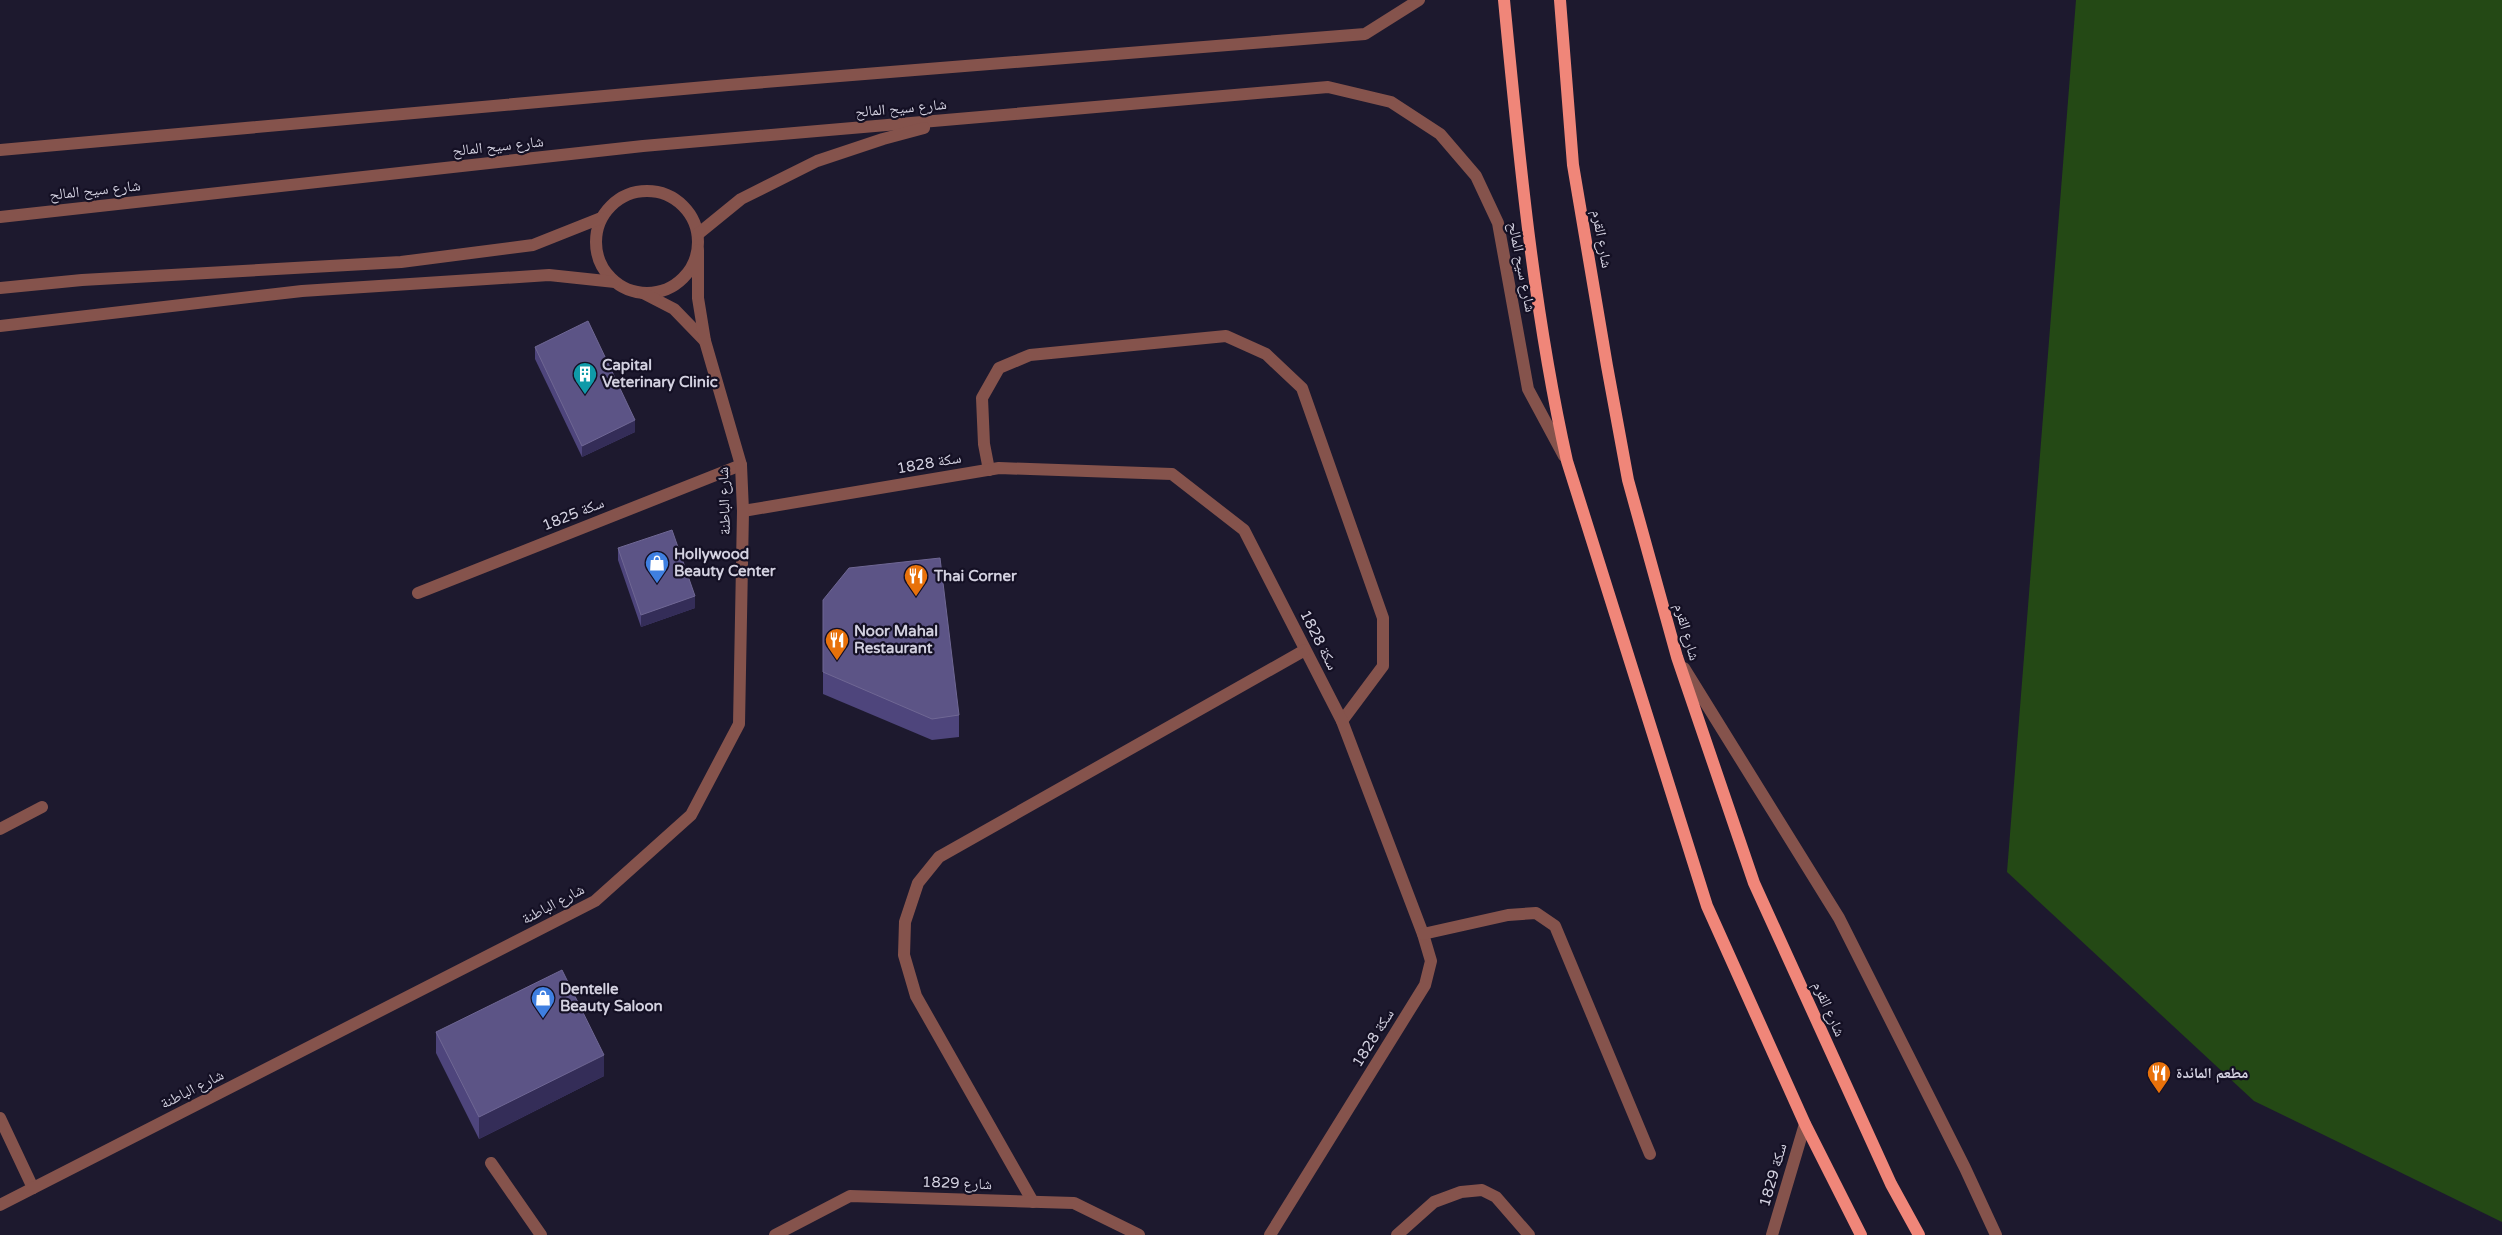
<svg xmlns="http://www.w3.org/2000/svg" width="2502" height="1235" font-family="'Varela Round','Noto Naskh Arabic',sans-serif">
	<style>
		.green { fill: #244915 }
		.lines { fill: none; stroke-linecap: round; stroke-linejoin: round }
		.minor { stroke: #85534c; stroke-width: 12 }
		.major { stroke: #f08679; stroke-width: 12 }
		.wall { fill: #4e457c }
		.shaded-wall { fill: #342d58 }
		.building { fill: #5c5486; stroke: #6f6794 }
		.labels { text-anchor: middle; stroke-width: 4.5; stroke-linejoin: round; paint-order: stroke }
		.street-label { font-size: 15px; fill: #d3d1e0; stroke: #141024 }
		.poi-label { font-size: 15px; font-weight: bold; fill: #d3d1e0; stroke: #141024; text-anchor: start }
	</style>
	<rect width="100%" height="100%" fill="#1d192e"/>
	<path class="green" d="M 2076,0 L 2502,0 L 2502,1222 L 2254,1101 L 2007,872 Z"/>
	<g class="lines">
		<g class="minor">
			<path d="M 0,150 L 728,85 L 1365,34 L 1419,0"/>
			<circle cx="647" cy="242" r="51"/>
			<path d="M 0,217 L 643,146 L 1328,87 L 1391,102 L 1440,134 L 1476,176 L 1498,223 L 1528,389 L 1564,456"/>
			<path d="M 698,234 L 741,199 L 817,161 L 883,139 L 924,128"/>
			<path d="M 0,288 L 82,280 L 401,262 L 533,245 L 601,218"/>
			<path d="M 643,293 L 674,309 L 705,341"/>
			<path d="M 0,326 L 302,291 L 549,275 L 615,282"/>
			<path d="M 989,470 L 984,444 L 982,398 L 999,368 L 1030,355 L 1226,336 L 1266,354 L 1302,388 L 1383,618 L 1383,666 L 1342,721"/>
			<path d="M 743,511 L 999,468 L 1172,474 L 1244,530 L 1342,721 L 1423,934 L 1431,961 L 1425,985 L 1270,1235"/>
			<path d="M 418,593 L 741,465"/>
			<path d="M 1684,668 L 1839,918 L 1965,1168 L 1996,1235"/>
			<path d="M 0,829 L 42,807"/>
			<path d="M 1423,934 L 1508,915 L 1536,913 L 1555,926 L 1650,1154"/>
			<path d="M 0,1118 L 33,1188"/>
			<path d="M 491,1163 L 541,1235"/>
			<path d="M 1033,1202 L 916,996 L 904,955 L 905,922 L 918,883 L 939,857 L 1305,650"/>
			<path d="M 0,1205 L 595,901 L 691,815 L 739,724 L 743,511 L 741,465 L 705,341 L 698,298 L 698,250"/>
			<path d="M 775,1235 L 850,1196 L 1074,1203 L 1139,1235"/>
			<path d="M 1397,1235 L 1434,1202 L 1461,1192 L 1482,1190 L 1496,1197 L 1529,1235"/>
			<path d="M 1772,1235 L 1805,1124"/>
		</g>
		<g class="major">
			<path d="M 1504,0 C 1519,155 1533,309 1567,461 L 1707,906 L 1805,1124 L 1861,1235"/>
			<path d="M 1560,0 L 1573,165 L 1607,366 L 1628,480 L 1677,657 L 1754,883 L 1891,1184 L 1919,1235"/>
		</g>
	</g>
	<g class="wall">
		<path d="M 535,347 L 635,432 L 582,457 L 535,359 Z"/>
		<path d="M 618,548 L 695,608 L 641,627 L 618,560 Z"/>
		<path d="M 823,600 L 959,715 L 959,737 L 932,740 L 823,694 Z"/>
		<path d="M 436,1032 L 604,1076 L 479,1139 L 436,1053 Z"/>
	</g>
	<g class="shaded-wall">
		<path d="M 635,420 L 635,432 L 582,457 L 582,446 Z"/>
		<path d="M 695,596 L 695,608 L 641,627 L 641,615 Z"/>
		<path d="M 604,1055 L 604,1076 L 479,1139 L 479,1117 Z"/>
	</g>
	<g class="building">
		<path d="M 588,321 L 635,420 L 582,446 L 535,347 Z"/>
		<path d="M 672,530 L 695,596 L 641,615 L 618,548 Z"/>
		<path d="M 940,558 L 959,715 L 932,719 L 823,672 L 823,600 L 849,568 Z"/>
		<path d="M 562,970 L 604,1055 L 479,1117 L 436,1032 Z"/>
	</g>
	<defs>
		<g id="building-pin" transform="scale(1.25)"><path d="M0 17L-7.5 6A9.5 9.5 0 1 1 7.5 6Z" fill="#0f9aa8" stroke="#141024"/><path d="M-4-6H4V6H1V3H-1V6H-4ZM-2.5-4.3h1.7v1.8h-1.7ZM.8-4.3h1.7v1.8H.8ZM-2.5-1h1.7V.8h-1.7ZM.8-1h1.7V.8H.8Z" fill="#fff"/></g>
		<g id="shop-pin" transform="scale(1.25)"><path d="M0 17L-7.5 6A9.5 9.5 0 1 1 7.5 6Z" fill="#3f7fe0" stroke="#141024"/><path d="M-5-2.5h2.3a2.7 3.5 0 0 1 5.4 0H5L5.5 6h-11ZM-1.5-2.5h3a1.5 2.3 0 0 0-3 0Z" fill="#fff"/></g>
		<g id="restaurant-pin" transform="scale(1.25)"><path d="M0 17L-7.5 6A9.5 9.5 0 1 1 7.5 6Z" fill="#e8710a" stroke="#141024"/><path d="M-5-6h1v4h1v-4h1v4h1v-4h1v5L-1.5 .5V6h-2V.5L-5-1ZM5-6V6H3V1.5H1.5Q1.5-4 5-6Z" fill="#fff"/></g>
	</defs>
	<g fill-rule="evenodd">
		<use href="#building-pin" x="585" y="374"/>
		<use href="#shop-pin" x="657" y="563"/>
		<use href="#restaurant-pin" x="916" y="576"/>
		<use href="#restaurant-pin" x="837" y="640"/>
		<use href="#shop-pin" x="543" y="998"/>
		<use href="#restaurant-pin" x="2159" y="1073"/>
	</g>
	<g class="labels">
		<g class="street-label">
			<text transform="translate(901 108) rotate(-5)" y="5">شارع سيح المالح</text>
			<text transform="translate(498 146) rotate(-6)" y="5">شارع سيح المالح</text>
			<text transform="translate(95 190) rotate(-6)" y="5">شارع سيح المالح</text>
			<text transform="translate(1602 239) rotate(80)" y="5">شارع القرم</text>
			<text transform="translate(1522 267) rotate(79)" y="5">شارع سيح المالح</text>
			<text transform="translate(929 463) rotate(-10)" y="5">سكة 1828</text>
			<text transform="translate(724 501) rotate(-92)" y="5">شارع الباطنة</text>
			<text transform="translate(573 514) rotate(-22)" y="5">سكة 1825</text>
			<text transform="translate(1687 632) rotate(74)" y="5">شارع القرم</text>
			<text transform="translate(1319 640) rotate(63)" y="5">سكة 1828</text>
			<text transform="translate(553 904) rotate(-28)" y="5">شارع الباطنة</text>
			<text transform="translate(1829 1009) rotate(66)" y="5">شارع القرم</text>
			<text transform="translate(1373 1038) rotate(-58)" y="5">سكة 1828</text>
			<text transform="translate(192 1089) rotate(-27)" y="5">شارع الباطنة</text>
			<text transform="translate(1773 1175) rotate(-74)" y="5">سكة 1829</text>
			<text transform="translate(957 1183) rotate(2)" y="5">1829 شارع</text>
		</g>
		<g class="poi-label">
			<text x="602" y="370">Capital<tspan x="602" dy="17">Veterinary Clinic</tspan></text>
			<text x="674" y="559">Hollywood<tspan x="674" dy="17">Beauty Center</tspan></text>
			<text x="934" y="581">Thai Corner</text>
			<text x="854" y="636">Noor Mahal<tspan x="854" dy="17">Restaurant</tspan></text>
			<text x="560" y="994">Dentelle<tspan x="560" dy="17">Beauty Saloon</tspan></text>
			<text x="2176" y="1078">مطعم المائدة</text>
		</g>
	</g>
</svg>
